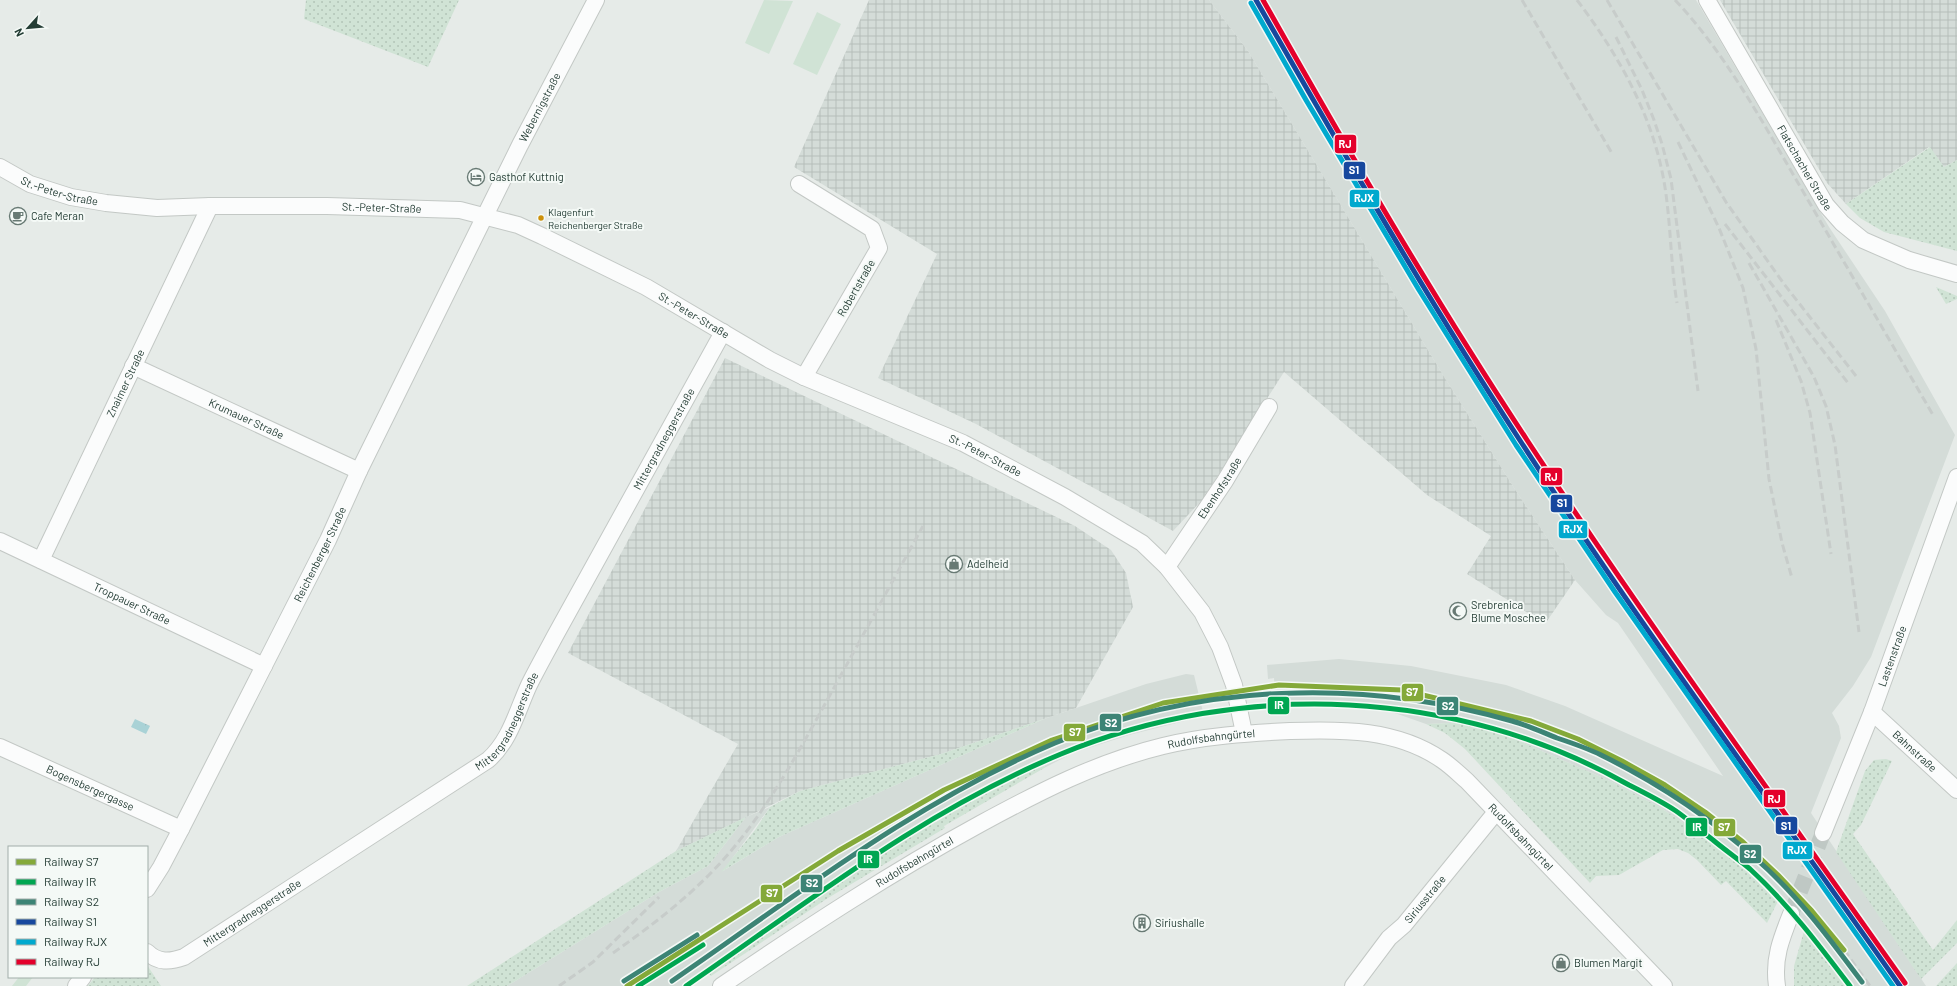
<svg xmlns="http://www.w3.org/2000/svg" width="1957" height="986" font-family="Barlow,sans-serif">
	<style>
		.built { fill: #d4dcd8 }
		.industrial { fill: url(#industrial-grid) }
		.grass { fill: url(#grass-dots) }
		.pitch { fill: #d0e3d5 }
		.water { fill: url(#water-ripples) }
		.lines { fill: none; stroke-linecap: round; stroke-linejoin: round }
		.minor-tunnel { stroke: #bfc8c4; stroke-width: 16; stroke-dasharray: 16 8; stroke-linecap: butt }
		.minor-casing { stroke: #c3c8c5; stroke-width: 18 }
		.minor { stroke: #fbfcfc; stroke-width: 16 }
		.rail { stroke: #c7ccca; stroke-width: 3; stroke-dasharray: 8 4; stroke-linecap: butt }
		.rail-1-casing { stroke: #f4f9f6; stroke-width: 8 }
		.rail-2-casing { stroke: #f4f9f6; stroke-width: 8 }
		.rail-3-casing { stroke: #f4f9f6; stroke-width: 8 }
		.rail-4-casing { stroke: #f4f9f6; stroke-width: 8 }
		.rail-5-casing { stroke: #f4f9f6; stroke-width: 8 }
		.rail-6-casing { stroke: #f4f9f6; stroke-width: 8 }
		.rail-1 { stroke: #84a939; stroke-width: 5 }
		.rail-2 { stroke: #00a651; stroke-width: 5 }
		.rail-3 { stroke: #3c8475; stroke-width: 5 }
		.rail-4 { stroke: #17489e; stroke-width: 5 }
		.rail-5 { stroke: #00a9ce; stroke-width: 5 }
		.rail-6 { stroke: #e4002b; stroke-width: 5 }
		.bus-dot { fill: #cd910b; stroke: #f4f9f6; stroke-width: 1.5 }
		.labels { text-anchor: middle; stroke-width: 4; stroke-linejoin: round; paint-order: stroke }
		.bus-label { font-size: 10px; fill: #243d35; stroke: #f4f9f6; text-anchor: start }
		.street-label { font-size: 11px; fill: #243d35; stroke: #f4f9f6 }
		.poi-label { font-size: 11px; fill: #243d35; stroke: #f4f9f6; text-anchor: start }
		.line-badge { stroke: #f4f9f6; stroke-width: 1.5 }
		.badge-label { font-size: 11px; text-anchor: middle; font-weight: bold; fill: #fff }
	</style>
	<defs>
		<pattern id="industrial-grid" width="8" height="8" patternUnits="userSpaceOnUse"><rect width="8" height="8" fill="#d4dcd8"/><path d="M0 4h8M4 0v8" fill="none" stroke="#b6beba"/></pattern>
		<pattern id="grass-dots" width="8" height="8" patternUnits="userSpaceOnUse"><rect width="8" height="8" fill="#d0e3d5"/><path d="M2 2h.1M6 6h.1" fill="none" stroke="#b2c4b7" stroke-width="1.8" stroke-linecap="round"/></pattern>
		<pattern id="water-ripples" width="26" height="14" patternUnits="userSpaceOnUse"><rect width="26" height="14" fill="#a9d2d6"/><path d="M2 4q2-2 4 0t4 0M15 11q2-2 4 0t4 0" fill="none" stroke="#91b5b8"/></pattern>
	</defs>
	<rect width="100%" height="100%" fill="#e6ebe8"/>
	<g class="built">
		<path d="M 1209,0 L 1696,0 L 1829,227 L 1885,311 L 1955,435 L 1871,657 L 1853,686 L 1832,713 L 1839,726 L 1841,738 L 1811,813 L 1926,986 L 1849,986 L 1803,926 L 1752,875 L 1710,841 L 1661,808 L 1610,781 L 1476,722 L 1426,724 L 1392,712 L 1358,705 L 1289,704 L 1288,692 L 1275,693 L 1274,678 L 1268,679 L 1267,665 L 1339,659 L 1411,666 L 1506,685 L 1565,706 L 1723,776 L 1618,623 L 1606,615 L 1575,580 L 1516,491 L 1443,375 L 1248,51 Z"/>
		<path d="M 1186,674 L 1194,675 L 1204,716 L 1129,735 L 1073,753 L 1046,767 L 1038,764 L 982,792 L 913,831 L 690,986 L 507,986 L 659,892 L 708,866 L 746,817 L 770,807 L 723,871 L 779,837 L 1044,719 L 1146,684 Z"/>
	</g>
	<g class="industrial">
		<path d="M 869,0 L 1209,0 L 1248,51 L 1443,375 L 1516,491 L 1575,580 L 1545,624 L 1467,574 L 1491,536 L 1427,495 L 1284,372 L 1203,499 L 1173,531 L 976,424 L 878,378 L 937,254 L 794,167 Z"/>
		<path d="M 1720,0 L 1957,0 L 1957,160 L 1944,167 L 1929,147 L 1846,204 L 1827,183 Z"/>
		<path d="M 725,358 L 1075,526 L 1111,550 L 1126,573 L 1133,607 L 1076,708 L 941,754 L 800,791 L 676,851 L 738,744 L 568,653 Z"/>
	</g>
	<g class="grass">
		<path d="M 306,0 L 459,0 L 428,67 L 304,19 Z"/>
		<path d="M 1930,147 L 1944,167 L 1957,160 L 1957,251 L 1884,232 L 1860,218 L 1846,204 Z"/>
		<path d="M 1936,287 L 1957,296 L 1957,299 L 1946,304 Z"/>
		<path d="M 1044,719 L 779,837 L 721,872 L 755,830 L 770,807 L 800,791 L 941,754 Z"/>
		<path d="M 1476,722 L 1610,781 L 1661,808 L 1710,841 L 1752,875 L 1778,901 L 1767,923 L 1726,881 L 1721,885 L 1697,860 L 1688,853 L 1678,849 L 1663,850 L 1619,875 L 1596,876 L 1590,883 L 1465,749 L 1445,733 L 1426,724 Z"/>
		<path d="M 1886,759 L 1892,761 L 1861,825 L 1853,834 L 1933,950 L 1957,920 L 1957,943 L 1921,979 L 1836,852 L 1865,771 L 1874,760 Z"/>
		<path d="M 1038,764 L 1046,767 L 944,826 L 945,828 L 828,898 L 711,976 L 709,974 L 913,831 L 982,792 Z"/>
		<path d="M 746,817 L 708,866 L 659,892 L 507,986 L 467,986 L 676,851 Z"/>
		<path d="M 1805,928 L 1844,979 L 1849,986 L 1794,986 L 1794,966 Z"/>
		<path d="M 1957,963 L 1957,986 L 1936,986 Z"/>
		<path d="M 147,965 L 161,986 L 88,986 L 95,977 L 147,977 Z"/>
	</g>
	<g class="pitch">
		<path d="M 764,0 L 793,1 L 769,54 L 745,43 Z"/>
		<path d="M 817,12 L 841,24 L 817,75 L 793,64 Z"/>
		<path d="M 19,977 L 33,977 L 26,986 L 12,986 Z"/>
	</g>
	<path class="water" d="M 135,719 L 150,726 L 146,734 L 131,727 Z"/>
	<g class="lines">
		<path class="minor-tunnel" d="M 1791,914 L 1823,833"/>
		<g class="minor-casing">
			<g id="minor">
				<path id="s1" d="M 1707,0 L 1826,205 L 1842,223 L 1863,240 L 1909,260 L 1957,274"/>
				<path id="s2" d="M 0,167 L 30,184 L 71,197 L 106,203 L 157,208 L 210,206 L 327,206 L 460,210 L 518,225 L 542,236 L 646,287 L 770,360 L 804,377 L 963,443 L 1065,497 L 1142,543 L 1167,567 L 1202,612 L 1220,647 L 1234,685 L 1244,733"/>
				<path d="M 799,184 L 872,229 L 879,248 L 804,377"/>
				<path id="s3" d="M 133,366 L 359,471"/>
				<path id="s4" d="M 0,541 L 264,666"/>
				<path id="s5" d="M 41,560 L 210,206"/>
				<path id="s6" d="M 1167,567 L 1225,481 L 1269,407"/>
				<path id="s7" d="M 1872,712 L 1957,790"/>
				<path id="s8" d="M 0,747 L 181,829"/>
				<path id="s9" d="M 1823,833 L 1872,712 L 1957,477"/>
				<path id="s10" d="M 147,889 L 161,867 L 181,829 L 328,540 L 359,471 L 520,145 L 596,0"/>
				<path id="s11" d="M 147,952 C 158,963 170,962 184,957 L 488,760 C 510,741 517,711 529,685 C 537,669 546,653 555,636 L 723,332"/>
				<path d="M 76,986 L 83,977"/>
				<path id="s12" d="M 721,986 C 805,929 890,873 980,824 C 1039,792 1097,762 1163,746 C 1204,736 1248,733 1290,731 C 1342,729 1397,729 1442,760 C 1451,766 1459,774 1467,781 L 1664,986"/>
				<path id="s13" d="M 1353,986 L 1389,938 L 1404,925 L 1496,812"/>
				<path d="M 1777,986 C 1773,959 1781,939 1791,914"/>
			</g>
		</g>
		<use href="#minor" class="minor"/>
		<g class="rail">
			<path d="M 1522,0 L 1613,155"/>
			<path d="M 1577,0 C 1617,53 1650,110 1663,176 C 1671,217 1670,261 1677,303"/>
			<path d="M 1607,0 L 1726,202 L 1784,284 L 1856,376"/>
			<path d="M 1675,0 C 1726,54 1763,123 1801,188 C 1845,264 1889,339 1933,415"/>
			<path d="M 1616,37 L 1642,90 L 1654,120 L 1662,144 L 1671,179 L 1698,391"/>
			<path d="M 1678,142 L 1719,228 L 1743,288 L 1756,349 L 1769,479 L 1782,543 L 1792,578"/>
			<path d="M 1725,224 L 1848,383"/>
			<path d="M 1749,263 L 1814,377 L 1826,406 L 1835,445 L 1859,632"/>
			<path d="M 1776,320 L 1801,381 L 1810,413 L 1831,554"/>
			<path d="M 1844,950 L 1870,986"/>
			<path d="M 613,953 C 657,922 701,888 735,846 C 773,800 801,747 830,695 C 861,639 892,582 923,526"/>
			<path d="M 559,986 L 593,962 L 659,897"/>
		</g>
		<g class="rail-1-casing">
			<path id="rail-1" d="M 627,986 L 838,851 L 944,790 L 1052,740 L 1163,703 L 1279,685 L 1402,690 L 1531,721 L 1578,739 L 1622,761 L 1665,785 L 1705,812 L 1743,842 L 1778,875 L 1812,911 L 1844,950"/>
		</g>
		<g class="rail-2-casing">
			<g id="rail-2">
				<path d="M 638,986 L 703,945"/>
				<path d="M 686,986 C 807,903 923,811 1061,754 C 1243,679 1457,688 1629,785 C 1645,793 1661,801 1676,811 C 1689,820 1701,831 1713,840 C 1725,850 1738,859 1750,869 C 1788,904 1819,945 1850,986"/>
			</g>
		</g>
		<g class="rail-3-casing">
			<g id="rail-3">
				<path d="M 624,981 L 697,935"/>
				<path d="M 672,981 C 796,896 915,802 1055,743 C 1200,683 1362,678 1512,721 C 1527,725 1542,732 1557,738 C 1572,743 1587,748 1601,755 C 1656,782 1709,817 1755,858 C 1796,893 1830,939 1862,982"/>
			</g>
		</g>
		<g class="rail-4-casing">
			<path id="rail-4" d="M 1256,0 C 1341,149 1427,298 1521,442 C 1641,627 1773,805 1900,986"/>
		</g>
		<g class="rail-5-casing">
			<path id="rail-5" d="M 1251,3 L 1306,100 L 1419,290 L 1516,445 L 1615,592 L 1893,986"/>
		</g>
		<g class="rail-6-casing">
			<path id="rail-6" d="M 1263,0 C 1347,149 1433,297 1527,440 C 1648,624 1778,803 1905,983"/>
		</g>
		<use href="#rail-1" class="rail-1"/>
		<use href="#rail-2" class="rail-2"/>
		<use href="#rail-3" class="rail-3"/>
		<use href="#rail-4" class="rail-4"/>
		<use href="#rail-5" class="rail-5"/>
		<use href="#rail-6" class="rail-6"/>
	</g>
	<defs>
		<g id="hotel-ring" transform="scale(0.9)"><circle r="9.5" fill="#f4f9f6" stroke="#687a74" stroke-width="1.5"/><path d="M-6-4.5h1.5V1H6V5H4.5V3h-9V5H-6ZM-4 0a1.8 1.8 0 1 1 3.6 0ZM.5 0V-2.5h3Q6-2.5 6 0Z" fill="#687a74"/></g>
		<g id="cafe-ring" transform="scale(0.9)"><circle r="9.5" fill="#f4f9f6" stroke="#687a74" stroke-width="1.5"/><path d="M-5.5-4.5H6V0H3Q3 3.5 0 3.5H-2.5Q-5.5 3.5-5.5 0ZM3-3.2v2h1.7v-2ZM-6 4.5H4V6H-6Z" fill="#687a74"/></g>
		<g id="shop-ring" transform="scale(0.9)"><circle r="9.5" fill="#f4f9f6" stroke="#687a74" stroke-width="1.5"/><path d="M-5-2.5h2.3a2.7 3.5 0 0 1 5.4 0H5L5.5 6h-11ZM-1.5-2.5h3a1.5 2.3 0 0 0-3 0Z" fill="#687a74"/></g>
		<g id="mosque-ring" transform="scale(0.9)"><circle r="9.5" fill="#f4f9f6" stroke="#687a74" stroke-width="1.5"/><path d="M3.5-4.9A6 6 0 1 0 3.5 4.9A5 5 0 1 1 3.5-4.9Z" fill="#687a74"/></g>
		<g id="building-ring" transform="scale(0.9)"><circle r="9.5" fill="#f4f9f6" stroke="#687a74" stroke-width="1.5"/><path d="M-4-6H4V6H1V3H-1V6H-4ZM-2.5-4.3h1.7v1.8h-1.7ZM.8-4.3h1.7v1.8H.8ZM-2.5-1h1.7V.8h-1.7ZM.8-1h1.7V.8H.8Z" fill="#687a74"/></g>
	</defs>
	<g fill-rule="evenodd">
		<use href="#hotel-ring" x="476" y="177"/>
		<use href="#cafe-ring" x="18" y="216"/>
		<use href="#shop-ring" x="954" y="564"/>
		<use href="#mosque-ring" x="1458" y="611"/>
		<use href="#building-ring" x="1142" y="923"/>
		<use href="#shop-ring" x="1561" y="963"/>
	</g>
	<circle class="bus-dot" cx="541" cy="218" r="3.5"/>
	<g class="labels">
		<g class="bus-label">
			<text x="548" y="216">Klagenfurt<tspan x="548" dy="13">Reichenberger Straße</tspan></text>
		</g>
		<g class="street-label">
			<text dy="4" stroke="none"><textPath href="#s10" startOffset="875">Webernigstraße</textPath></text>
			<text dy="4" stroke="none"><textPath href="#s1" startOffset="194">Flatschacher Straße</textPath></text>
			<text dy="4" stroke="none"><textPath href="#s2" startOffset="65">St.-Peter-Straße</textPath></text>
			<text dy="4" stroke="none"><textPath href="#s2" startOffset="389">St.-Peter-Straße</textPath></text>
			<text transform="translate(856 288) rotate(-60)" y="4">Robertstraße</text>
			<text dy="4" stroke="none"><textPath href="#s2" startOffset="725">St.-Peter-Straße</textPath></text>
			<text dy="4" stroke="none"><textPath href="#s5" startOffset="196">Znaimer Straße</textPath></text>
			<text dy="4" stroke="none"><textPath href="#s3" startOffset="125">Krumauer Straße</textPath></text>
			<text dy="4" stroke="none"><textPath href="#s11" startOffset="769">Mittergradneggerstraße</textPath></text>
			<text dy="4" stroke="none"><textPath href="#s2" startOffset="1049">St.-Peter-Straße</textPath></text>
			<text dy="4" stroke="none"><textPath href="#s6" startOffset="95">Ebenhofstraße</textPath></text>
			<text dy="4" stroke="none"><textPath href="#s10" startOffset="377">Reichenberger Straße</textPath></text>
			<text dy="4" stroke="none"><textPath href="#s4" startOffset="146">Troppauer Straße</textPath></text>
			<text dy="4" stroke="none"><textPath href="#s9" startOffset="190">Lastenstraße</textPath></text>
			<text dy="4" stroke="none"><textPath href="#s11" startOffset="445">Mittergradneggerstraße</textPath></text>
			<text dy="4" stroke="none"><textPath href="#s12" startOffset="554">Rudolfsbahngürtel</textPath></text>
			<text dy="4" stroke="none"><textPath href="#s7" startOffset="58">Bahnstraße</textPath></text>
			<text dy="4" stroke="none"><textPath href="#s8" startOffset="99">Bogensbergergasse</textPath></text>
			<text dy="4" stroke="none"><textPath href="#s12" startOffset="901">Rudolfsbahngürtel</textPath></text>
			<text dy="4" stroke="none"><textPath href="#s12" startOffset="230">Rudolfsbahngürtel</textPath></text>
			<text dy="4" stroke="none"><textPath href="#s13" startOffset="113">Siriusstraße</textPath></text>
			<text dy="4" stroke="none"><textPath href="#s11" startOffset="121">Mittergradneggerstraße</textPath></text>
		</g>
		<g class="poi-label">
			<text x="489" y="181">Gasthof Kuttnig</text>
			<text x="31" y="220">Cafe Meran</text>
			<text x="967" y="568">Adelheid</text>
			<text x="1471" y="609">Srebrenica<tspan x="1471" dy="13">Blume Moschee</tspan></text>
			<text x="1155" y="927">Siriushalle</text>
			<text x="1574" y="967">Blumen Margit</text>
		</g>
	</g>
	<g class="line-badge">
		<rect x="1334" y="134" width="23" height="20" rx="4" fill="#e4002b"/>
		<rect x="1343" y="161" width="23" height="19" rx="4" fill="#17489e"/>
		<rect x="1349" y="189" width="31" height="19" rx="4" fill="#00a9ce"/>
		<rect x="1540" y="467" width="23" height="19" rx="4" fill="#e4002b"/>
		<rect x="1550" y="494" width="23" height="19" rx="4" fill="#17489e"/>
		<rect x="1558" y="520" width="30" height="19" rx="4" fill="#00a9ce"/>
		<rect x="1401" y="683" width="23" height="19" rx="4" fill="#84a939"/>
		<rect x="1267" y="696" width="23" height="19" rx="4" fill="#00a651"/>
		<rect x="1436" y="696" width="23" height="20" rx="4" fill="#3c8475"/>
		<rect x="1099" y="713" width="23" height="19" rx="4" fill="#3c8475"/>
		<rect x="1063" y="723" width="23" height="19" rx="4" fill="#84a939"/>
		<rect x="1763" y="789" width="23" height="19" rx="4" fill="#e4002b"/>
		<rect x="1775" y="816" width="23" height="19" rx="4" fill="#17489e"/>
		<rect x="1685" y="817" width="23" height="20" rx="4" fill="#00a651"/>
		<rect x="1713" y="818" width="23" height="19" rx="4" fill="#84a939"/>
		<rect x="1782" y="841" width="31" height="19" rx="4" fill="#00a9ce"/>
		<rect x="1739" y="844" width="23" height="20" rx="4" fill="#3c8475"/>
		<rect x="857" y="850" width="23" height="19" rx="4" fill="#00a651"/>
		<rect x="800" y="874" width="23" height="19" rx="4" fill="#3c8475"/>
		<rect x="760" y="884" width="23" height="19" rx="4" fill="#84a939"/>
	</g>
	<g class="badge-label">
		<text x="1345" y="148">RJ</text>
		<text x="1354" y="174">S1</text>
		<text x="1364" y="202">RJX</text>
		<text x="1551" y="481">RJ</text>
		<text x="1562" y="507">S1</text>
		<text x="1573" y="533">RJX</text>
		<text x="1412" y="696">S7</text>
		<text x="1279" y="709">IR</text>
		<text x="1448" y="710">S2</text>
		<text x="1111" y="727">S2</text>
		<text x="1075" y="736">S7</text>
		<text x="1774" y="803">RJ</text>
		<text x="1786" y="830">S1</text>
		<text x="1697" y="831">IR</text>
		<text x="1724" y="831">S7</text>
		<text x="1797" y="854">RJX</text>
		<text x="1750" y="858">S2</text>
		<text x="868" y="863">IR</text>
		<text x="812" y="887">S2</text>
		<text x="772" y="897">S7</text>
	</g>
	<rect x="8" y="846" width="140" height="132" fill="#f4f9f6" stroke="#a1aea9"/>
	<rect x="16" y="859" width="20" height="6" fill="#84a939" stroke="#a1aea9"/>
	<text x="44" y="866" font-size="12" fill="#243d35">Railway S7</text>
	<rect x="16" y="879" width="20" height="6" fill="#00a651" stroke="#a1aea9"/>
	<text x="44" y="886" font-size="12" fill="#243d35">Railway IR</text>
	<rect x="16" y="899" width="20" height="6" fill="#3c8475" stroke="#a1aea9"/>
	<text x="44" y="906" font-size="12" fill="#243d35">Railway S2</text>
	<rect x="16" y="919" width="20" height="6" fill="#17489e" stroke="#a1aea9"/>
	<text x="44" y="926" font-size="12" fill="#243d35">Railway S1</text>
	<rect x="16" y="939" width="20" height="6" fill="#00a9ce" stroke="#a1aea9"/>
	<text x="44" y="946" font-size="12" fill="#243d35">Railway RJX</text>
	<rect x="16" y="959" width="20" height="6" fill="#e4002b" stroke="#a1aea9"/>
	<text x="44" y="966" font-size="12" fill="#243d35">Railway RJ</text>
	<g transform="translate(28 28) rotate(243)" stroke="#f4f9f6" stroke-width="3" paint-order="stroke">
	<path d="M0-3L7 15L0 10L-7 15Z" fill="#243d35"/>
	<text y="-6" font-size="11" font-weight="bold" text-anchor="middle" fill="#243d35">N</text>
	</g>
</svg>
